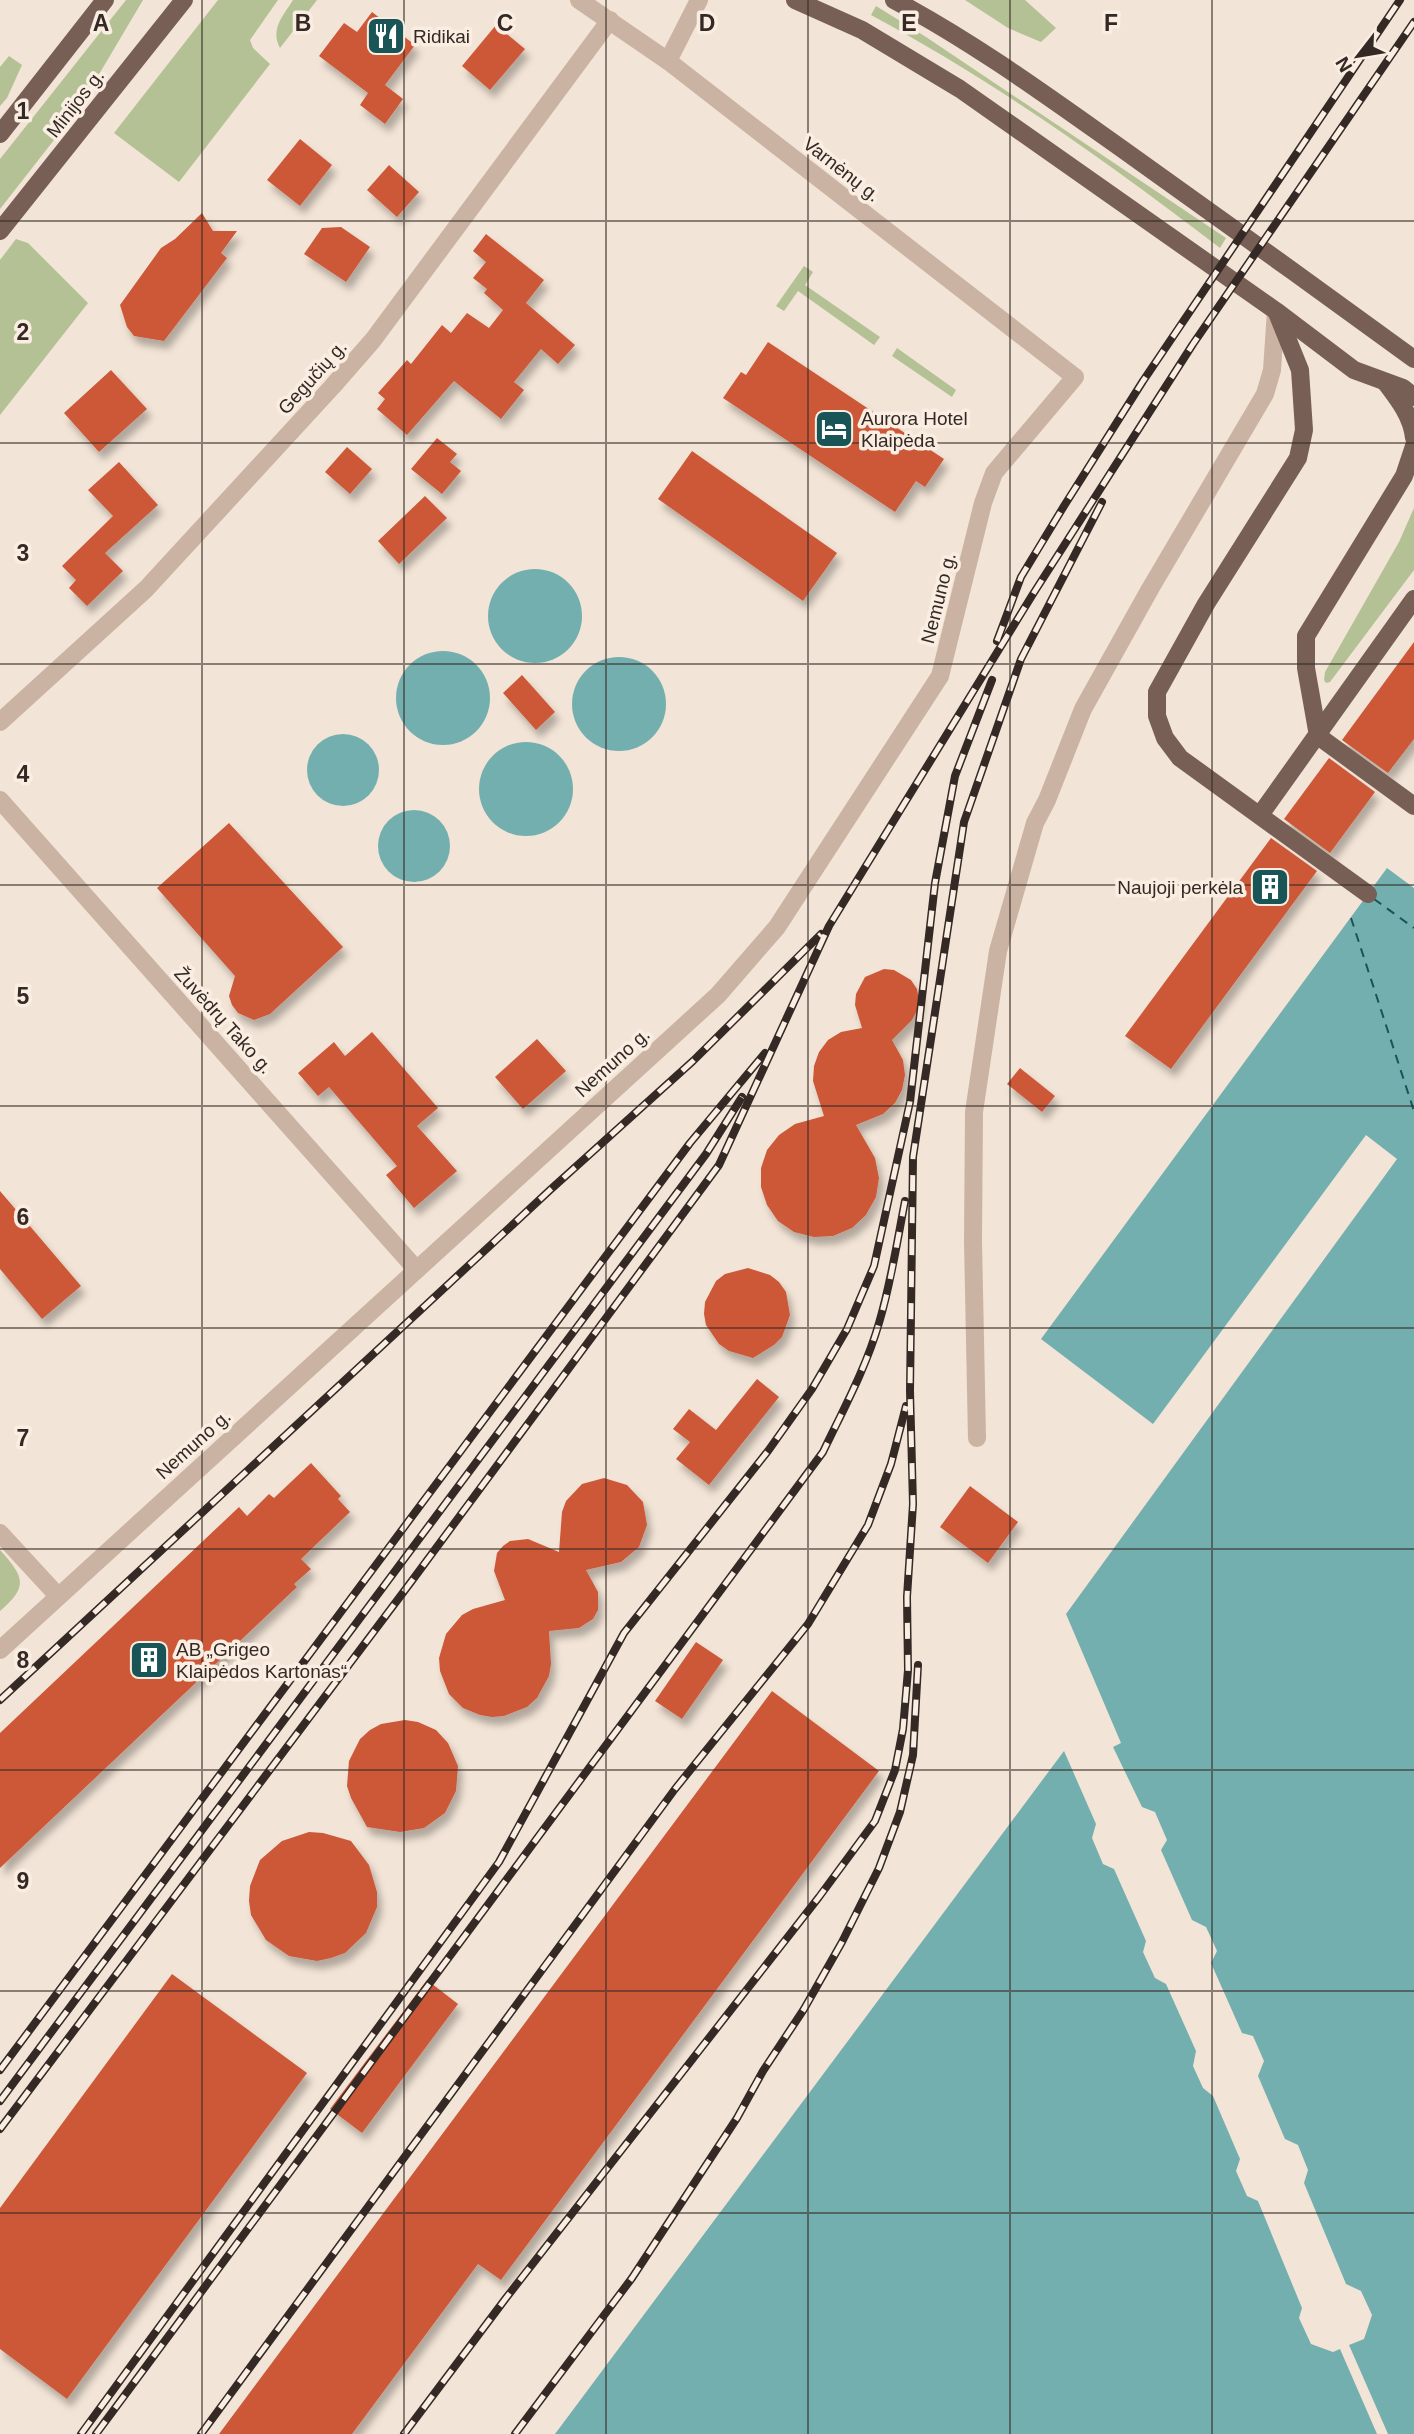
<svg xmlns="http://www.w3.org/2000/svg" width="1414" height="2434" font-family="Arial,sans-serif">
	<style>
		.green { fill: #b4c195 }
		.water { fill: #74afb0 }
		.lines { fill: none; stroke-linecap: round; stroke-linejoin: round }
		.ferry { stroke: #195457; stroke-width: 2; stroke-dasharray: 9 7; stroke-linecap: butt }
		.building { fill: #cc5839; filter: url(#shadow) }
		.street { stroke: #cab3a2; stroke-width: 18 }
		.primary { stroke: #775f55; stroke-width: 18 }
		.rail-casing { stroke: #342924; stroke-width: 8 }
		.rail { stroke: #faeee2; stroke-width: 5; stroke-dasharray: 16; stroke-linecap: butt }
		.grid { fill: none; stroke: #342924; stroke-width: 2; stroke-opacity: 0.55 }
		.labels { text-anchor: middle; stroke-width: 7; stroke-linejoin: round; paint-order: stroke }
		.poi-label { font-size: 19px; fill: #342924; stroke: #faeee2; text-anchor: start }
		.street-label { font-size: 19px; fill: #342924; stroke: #faeee2 }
		.grid-label { font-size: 23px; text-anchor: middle; font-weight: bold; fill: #342924; stroke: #faeee2; stroke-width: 7; stroke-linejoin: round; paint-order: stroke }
	</style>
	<defs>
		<filter id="shadow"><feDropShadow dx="4.5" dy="8" stdDeviation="3.5" flood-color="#0004"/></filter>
	</defs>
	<rect width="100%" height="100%" fill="#f2e4d6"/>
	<g class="green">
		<path d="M 126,0 L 143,0 L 79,108 L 0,209 L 0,159 Z"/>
		<path d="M 218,0 L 278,0 L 250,40 L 253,48 L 270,64 L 179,182 L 114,133 Z"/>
		<path d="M 293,0 L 317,0 L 280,48 C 270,29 283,16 293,0 Z"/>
		<path d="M 965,0 L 1025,0 L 1056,28 L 1041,42 L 1008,28 Z"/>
		<path d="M 876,6 L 926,37 L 1226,238 L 1220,248 C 1109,163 994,81 871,15 Z"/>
		<path d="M 9,56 L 22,65 L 7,98 L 0,106 L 0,67 Z"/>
		<path d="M 16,239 L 28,243 L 88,303 L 0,415 L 0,260 Z"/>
		<path d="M 804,266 L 813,272 L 805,285 L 880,337 L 874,345 L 798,291 L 784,311 L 776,306 Z"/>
		<path d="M 897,348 L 956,390 L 952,397 L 892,356 Z"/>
		<path d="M 1414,508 L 1414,570 L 1330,682 L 1326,683 L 1324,680 L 1325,672 L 1399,542 Z"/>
		<path d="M 0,1550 C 24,1577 29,1586 0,1611 Z"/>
	</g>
	<g class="water">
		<circle cx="535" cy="616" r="47"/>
		<circle cx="443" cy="698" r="47"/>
		<circle cx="619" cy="704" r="47"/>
		<circle cx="343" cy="770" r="36"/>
		<circle cx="526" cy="789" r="47"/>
		<circle cx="414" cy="846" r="36"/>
		<path d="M 1387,868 L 1414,888 L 1414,2434 L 1388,2434 L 1349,2345 L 1364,2339 L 1372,2315 L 1361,2291 L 1346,2284 L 1304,2183 L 1308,2170 L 1298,2145 L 1285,2139 L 1258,2076 L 1264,2061 L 1253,2036 L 1242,2033 L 1211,1963 L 1217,1951 L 1206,1927 L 1192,1920 L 1161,1850 L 1167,1840 L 1155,1812 L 1142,1807 L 1113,1747 L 1121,1743 L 1066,1614 L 1397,1159 L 1366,1135 L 1153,1424 L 1041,1339 Z"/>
		<path d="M 1064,1751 L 1096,1824 L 1092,1838 L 1103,1864 L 1114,1869 L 1146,1941 L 1143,1952 L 1155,1978 L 1166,1984 L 1196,2051 L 1193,2066 L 1203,2088 L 1213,2096 L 1240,2159 L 1236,2171 L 1247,2196 L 1258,2201 L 1302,2308 L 1299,2318 L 1311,2344 L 1333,2352 L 1340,2349 L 1377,2434 L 555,2434 Z"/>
	</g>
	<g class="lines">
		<g class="ferry">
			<path d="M 1374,899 L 1414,928"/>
			<path d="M 1351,918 L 1414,1111"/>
		</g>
	</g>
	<g class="building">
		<path d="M 372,12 L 415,45 L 385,85 L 403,99 L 385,124 L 360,105 L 368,93 L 319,56 L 344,23 L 357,32 Z"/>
		<path d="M 496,25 L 525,49 L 490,90 L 462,66 Z"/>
		<path d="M 300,139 L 332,165 L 300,206 L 267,180 Z"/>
		<path d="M 389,165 L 419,192 L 397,217 L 367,190 Z"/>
		<path d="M 202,213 L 213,231 L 237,231 L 221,253 L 227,258 L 164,341 L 134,336 L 127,327 L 120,305 L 161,248 L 175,239 Z"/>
		<path d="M 341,227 L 370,247 L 346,282 L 304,254 L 322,228 Z"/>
		<path d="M 486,234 L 544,280 L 526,303 L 575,345 L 558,364 L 541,349 L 514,382 L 524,390 L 501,419 L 454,381 L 407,435 L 377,409 L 385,399 L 378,393 L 407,360 L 411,364 L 442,325 L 451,333 L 467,313 L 489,328 L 503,310 L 484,293 L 487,289 L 473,278 L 486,262 L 473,251 Z"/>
		<path d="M 768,342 L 944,459 L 925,487 L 916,481 L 895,512 L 723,398 L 741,372 L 746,375 Z"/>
		<path d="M 111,370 L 147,409 L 99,452 L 64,413 Z"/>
		<path d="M 437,438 L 457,454 L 450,462 L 461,471 L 442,494 L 411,469 Z"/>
		<path d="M 347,447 L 372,469 L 350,494 L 325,472 Z"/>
		<path d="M 692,451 L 837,553 L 803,601 L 658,499 Z"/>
		<path d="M 119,462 L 158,505 L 105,553 L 123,571 L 87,606 L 69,588 L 76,580 L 62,566 L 113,516 L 88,490 Z"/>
		<path d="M 425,496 L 447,518 L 399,564 L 378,541 Z"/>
		<path d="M 1414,642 L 1414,739 L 1388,773 L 1342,740 Z"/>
		<path d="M 522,675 L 555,712 L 536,730 L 503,693 Z"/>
		<path d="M 1329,758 L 1375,792 L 1330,853 L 1284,819 Z"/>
		<path d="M 229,823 L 343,947 L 270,1014 L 254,1020 L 238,1013 L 232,1005 L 229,996 L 235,976 L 157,888 Z"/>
		<path d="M 1271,838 L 1317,871 L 1171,1069 L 1125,1036 Z"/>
		<path d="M 884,969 L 894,970 L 911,980 L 917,989 L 919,1000 L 917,1011 L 912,1020 L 892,1040 L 903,1060 L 905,1075 L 902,1090 L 895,1103 L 883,1114 L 856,1125 L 875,1158 L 879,1178 L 876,1197 L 866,1215 L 852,1228 L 833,1236 L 814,1237 L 794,1232 L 778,1221 L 767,1205 L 761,1187 L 761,1168 L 767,1150 L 779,1135 L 795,1124 L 824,1116 L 813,1081 L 814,1066 L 819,1052 L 828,1040 L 841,1032 L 862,1028 L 855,1005 L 856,994 L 865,977 Z"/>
		<path d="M 372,1032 L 438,1108 L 417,1126 L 457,1171 L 414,1208 L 386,1175 L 397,1166 L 329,1087 L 318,1096 L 298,1073 L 334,1042 L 345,1056 Z"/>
		<path d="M 537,1039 L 566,1071 L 523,1109 L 495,1077 Z"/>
		<path d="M 1020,1068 L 1055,1096 L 1042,1112 L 1007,1084 Z"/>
		<path d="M 0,1191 L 81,1286 L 42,1319 L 0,1269 Z"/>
		<path d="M 748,1268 L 770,1275 L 779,1282 L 786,1292 L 790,1315 L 782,1337 L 774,1345 L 753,1358 L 729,1351 L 719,1344 L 706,1325 L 704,1314 L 705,1302 L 716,1281 L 725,1274 Z"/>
		<path d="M 757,1379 L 779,1397 L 709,1485 L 676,1459 L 690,1442 L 673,1429 L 689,1409 L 716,1430 Z"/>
		<path d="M 311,1463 L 341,1496 L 338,1499 L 350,1512 L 301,1559 L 311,1569 L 294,1584 L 297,1587 L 0,1868 L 0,1733 L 239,1507 L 247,1516 L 269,1494 L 274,1498 Z"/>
		<path d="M 604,1478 L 627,1485 L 643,1502 L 647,1525 L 639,1547 L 621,1562 L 586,1570 L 598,1592 L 598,1610 L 593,1619 L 579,1628 L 549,1631 L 551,1664 L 549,1676 L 537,1698 L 527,1707 L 504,1716 L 492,1717 L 480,1715 L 463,1708 L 449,1694 L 440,1671 L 439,1658 L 446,1634 L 462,1615 L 473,1609 L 505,1600 L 494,1571 L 497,1553 L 503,1546 L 510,1541 L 528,1539 L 559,1552 L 562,1512 L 566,1501 L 582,1484 Z"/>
		<path d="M 970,1486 L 1018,1522 L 988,1563 L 940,1527 Z"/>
		<path d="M 696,1642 L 723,1660 L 682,1719 L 655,1701 Z"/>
		<path d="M 772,1691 L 879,1771 L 501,2280 L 478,2264 L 352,2434 L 219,2434 Z"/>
		<path d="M 405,1720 L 418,1722 L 436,1730 L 448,1743 L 458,1766 L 456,1791 L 445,1813 L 424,1828 L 400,1832 L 367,1827 L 351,1798 L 347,1786 L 349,1761 L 360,1739 L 370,1730 L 381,1724 Z"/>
		<path d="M 309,1832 L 323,1833 L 351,1841 L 369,1865 L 377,1892 L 377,1907 L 366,1933 L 345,1953 L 331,1958 L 317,1961 L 289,1956 L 266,1940 L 251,1915 L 249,1901 L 250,1886 L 260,1860 L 282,1841 Z"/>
		<path d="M 172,1974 L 307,2073 L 67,2399 L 0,2349 L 0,2208 Z"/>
		<path d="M 427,1980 L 458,2004 L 362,2133 L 330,2109 Z"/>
	</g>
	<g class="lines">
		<g class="street">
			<path d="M 668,61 L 699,0"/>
			<path d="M 0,722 L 146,589 L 332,387 L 373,340 L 610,20"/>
			<path d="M 0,800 L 416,1269"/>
			<path d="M 977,1438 L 973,1241 L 974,1112 L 998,951 L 1035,823 L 1047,800 L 1083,709 L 1150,589 L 1265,394 L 1272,370 L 1276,311"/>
			<path d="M 0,1533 L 58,1596"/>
			<path d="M 0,1650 L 718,995 L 777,927 L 940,676 L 983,503 L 994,473 L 1075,377 L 668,61 L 579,0"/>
		</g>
		<g class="primary">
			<path d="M 795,0 L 862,30 L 960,89 L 1276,311 L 1354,370 L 1403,388 L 1414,397"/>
			<path d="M 894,0 C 975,43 1050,98 1125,151 C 1222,220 1318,289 1414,359"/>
			<path d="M 0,134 L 105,0"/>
			<path d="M 0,231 L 184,0"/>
			<path d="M 1277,313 L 1300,370 L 1304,430 L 1298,458 L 1206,604 L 1157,692 L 1157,716 L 1165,738 L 1180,758 L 1368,894"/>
			<path d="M 1386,383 C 1399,400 1412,417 1414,438"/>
			<path d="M 1414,446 L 1404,476 L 1306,636 L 1306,668 L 1318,736 L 1414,806"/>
			<path d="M 1260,815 L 1414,599"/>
		</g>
		<g class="rail-casing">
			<g id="rail">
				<path d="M 997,641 L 1021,577 L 1064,506 L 1143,381 L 1400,0"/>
				<path d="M 0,1700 L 550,1190 L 693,1061 L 821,934"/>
				<path d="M 0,2070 L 690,1143 L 765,1053"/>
				<path d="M 0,2101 L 706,1154 L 742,1097"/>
				<path d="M 0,2129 L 411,1582 L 719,1165 L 829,926 L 1033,594 L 1193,344 L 1414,22"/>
				<path d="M 81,2434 L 499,1862 L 624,1633 L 768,1451 L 812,1389 L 847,1329 L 874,1266 L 910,1102 L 935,883 L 955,776 L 992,680"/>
				<path d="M 96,2434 L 823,1452 C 843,1410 866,1368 879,1323 C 891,1283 897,1242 905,1201"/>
				<path d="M 201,2434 L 675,1789 L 808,1624 L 868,1525 L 891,1464 L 906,1406"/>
				<path d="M 404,2434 L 506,2298 L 819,1897 L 875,1821 L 895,1770 L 903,1729 L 908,1670 L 907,1597 L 913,1504 L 910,1391 L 913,1157 L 964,822 L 1021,659 L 1102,502"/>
				<path d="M 515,2434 L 632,2278 L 737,2118 L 763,2071 L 804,2009 L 842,1942 L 879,1868 L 900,1812 L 913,1755 L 918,1665"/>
			</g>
		</g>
		<use href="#rail" class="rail"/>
	</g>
	<path class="grid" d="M 202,0 L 202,2434M 404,0 L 404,2434M 606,0 L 606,2434M 808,0 L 808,2434M 1010,0 L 1010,2434M 1212,0 L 1212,2434M 0,221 L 1414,221M 0,443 L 1414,443M 0,664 L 1414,664M 0,885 L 1414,885M 0,1106 L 1414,1106M 0,1328 L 1414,1328M 0,1549 L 1414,1549M 0,1770 L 1414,1770M 0,1991 L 1414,1991M 0,2213 L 1414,2213"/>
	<defs>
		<g id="restaurant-square" transform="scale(2.0125)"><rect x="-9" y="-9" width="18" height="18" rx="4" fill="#195457" stroke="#faeee2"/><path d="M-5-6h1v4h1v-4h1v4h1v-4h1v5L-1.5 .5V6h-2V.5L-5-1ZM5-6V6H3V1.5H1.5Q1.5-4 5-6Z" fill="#fff"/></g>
		<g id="hotel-square" transform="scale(2.0125)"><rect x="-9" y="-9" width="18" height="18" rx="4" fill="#195457" stroke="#faeee2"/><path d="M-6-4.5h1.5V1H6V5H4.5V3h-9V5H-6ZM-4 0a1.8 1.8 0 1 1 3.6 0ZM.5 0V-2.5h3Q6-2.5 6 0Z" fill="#fff"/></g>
		<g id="building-square" transform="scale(2.0125)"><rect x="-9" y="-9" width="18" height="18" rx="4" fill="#195457" stroke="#faeee2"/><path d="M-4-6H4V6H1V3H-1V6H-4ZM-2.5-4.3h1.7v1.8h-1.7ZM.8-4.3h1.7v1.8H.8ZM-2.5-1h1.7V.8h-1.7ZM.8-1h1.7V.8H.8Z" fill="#fff"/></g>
	</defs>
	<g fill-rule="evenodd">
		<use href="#restaurant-square" x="386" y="36"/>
		<use href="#hotel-square" x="834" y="429"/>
		<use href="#building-square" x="1270" y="887"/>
		<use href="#building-square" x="149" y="1660"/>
	</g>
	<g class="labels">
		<g class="poi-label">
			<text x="413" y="43">Ridikai</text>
			<text x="861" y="425">Aurora Hotel<tspan x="861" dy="22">Klaipėda</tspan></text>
			<text x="1243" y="894" text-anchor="end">Naujoji perkėla</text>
			<text x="176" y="1656">AB „Grigeo<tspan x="176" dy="22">Klaipėdos Kartonas“</tspan></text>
		</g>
		<g class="street-label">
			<text transform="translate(75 103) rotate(-52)" y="7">Minijos g.</text>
			<text transform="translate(842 169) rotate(38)" y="7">Varnėnų g.</text>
			<text transform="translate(312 377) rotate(-48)" y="7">Gegučių g.</text>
			<text transform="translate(938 598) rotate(-76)" y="7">Nemuno g.</text>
			<text transform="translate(224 1020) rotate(48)" y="7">Žuvėdrų Tako g.</text>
			<text transform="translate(612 1062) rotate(-42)" y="7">Nemuno g.</text>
			<text transform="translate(193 1444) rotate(-42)" y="7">Nemuno g.</text>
		</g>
	</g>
	<g class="grid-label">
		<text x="101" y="31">A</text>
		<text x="303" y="31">B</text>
		<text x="505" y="31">C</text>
		<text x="707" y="31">D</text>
		<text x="909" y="31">E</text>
		<text x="1111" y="31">F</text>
		<text x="23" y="119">1</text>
		<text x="23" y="340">2</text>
		<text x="23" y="561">3</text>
		<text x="23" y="782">4</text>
		<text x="23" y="1004">5</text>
		<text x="23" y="1225">6</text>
		<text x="23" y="1446">7</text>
		<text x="23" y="1668">8</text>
		<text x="23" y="1889">9</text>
	</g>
	<g transform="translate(1358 56) rotate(239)" stroke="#faeee2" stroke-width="5" paint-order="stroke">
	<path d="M0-5L12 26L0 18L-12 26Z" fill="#342924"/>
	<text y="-10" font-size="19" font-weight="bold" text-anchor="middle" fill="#342924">N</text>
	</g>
</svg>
